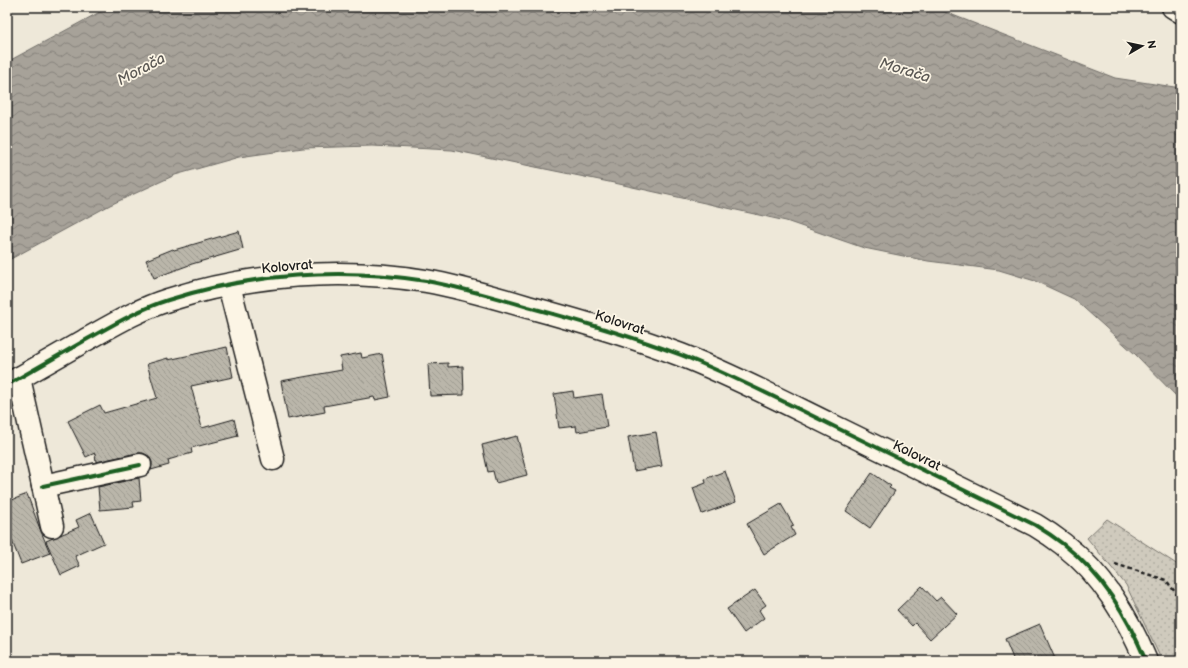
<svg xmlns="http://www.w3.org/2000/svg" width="1188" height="668" font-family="'Balsamiq Sans',sans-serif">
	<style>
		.grass { fill: url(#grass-dots); stroke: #76736c }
		.water { fill: url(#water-waves); stroke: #6f6c67 }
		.building { fill: url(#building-back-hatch); stroke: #1c1c1c }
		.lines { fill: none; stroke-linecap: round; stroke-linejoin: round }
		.minor-casing { stroke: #1c1c1c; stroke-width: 25 }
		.primary-casing { stroke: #1c1c1c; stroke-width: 25 }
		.path { stroke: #1c1c1c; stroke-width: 2.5; stroke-dasharray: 4 3; stroke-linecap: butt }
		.minor { stroke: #fcf5e5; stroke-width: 22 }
		.primary { stroke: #fcf5e5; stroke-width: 22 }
		.cycleway-casing { stroke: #fcf5e5; stroke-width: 6 }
		.cycleway { stroke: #1b5e20; stroke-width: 4 }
		.labels { text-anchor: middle; stroke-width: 3.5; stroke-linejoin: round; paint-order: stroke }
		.street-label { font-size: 14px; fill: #1c1c1c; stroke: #fcf5e5 }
		.water-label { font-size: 15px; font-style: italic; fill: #5b5854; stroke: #fcf5e5 }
	</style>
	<defs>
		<pattern id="grass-dots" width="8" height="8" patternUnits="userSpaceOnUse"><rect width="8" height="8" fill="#cfcabd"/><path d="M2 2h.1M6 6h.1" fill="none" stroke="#b1ada2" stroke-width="1.8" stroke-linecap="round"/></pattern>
		<pattern id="water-waves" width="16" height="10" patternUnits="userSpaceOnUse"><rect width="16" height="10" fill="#a7a299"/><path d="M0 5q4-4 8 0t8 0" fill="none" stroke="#87837c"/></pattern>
		<pattern id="building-back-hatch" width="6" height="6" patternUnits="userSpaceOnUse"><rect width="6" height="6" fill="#bab6aa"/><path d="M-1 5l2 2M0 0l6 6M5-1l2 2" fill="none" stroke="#9f9c92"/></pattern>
	</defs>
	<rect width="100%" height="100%" fill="#eee8d9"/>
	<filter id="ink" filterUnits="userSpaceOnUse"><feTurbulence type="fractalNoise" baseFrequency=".025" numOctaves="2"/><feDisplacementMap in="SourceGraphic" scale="8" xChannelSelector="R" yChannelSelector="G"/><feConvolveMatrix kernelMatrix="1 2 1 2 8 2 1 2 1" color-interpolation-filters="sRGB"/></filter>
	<g filter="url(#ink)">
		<path class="grass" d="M 1107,519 L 1181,567 L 1181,661 L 1162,661 L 1126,585 L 1087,538 Z"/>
		<path class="water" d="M 109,7 L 932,7 L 1115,78 L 1181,88 L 1181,401 L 1135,354 L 1074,299 L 1035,281 L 999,270 L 928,261 L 864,248 L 786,221 L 619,184 L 452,150 L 372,146 L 303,148 L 239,157 L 175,175 L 110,205 L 7,261 L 7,62 Z"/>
		<g class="building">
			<path d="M 239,231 L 243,249 L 192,264 L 154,278 L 146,260 L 173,249 L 174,250 Z"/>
			<path d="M 227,347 L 233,377 L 191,386 L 202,428 L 234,419 L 238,436 L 191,448 L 192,453 L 168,460 L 169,465 L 151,470 L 152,462 L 149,456 L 143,453 L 137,453 L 96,462 L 95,453 L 86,457 L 68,421 L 100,405 L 104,413 L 157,398 L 147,364 L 168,358 L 168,360 Z"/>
			<path d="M 361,353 L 362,358 L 382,354 L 390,397 L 375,400 L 374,397 L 324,406 L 325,412 L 288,419 L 281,381 L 342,370 L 340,357 Z"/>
			<path d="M 448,363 L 448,367 L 463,366 L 464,395 L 430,396 L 428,364 Z"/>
			<path d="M 573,391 L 574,398 L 602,394 L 607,427 L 577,432 L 576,426 L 559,428 L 554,394 Z"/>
			<path d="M 656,432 L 662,466 L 634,471 L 628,437 Z"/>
			<path d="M 517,436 L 527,475 L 496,483 L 493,471 L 488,472 L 482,445 Z"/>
			<path d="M 725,471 L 736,502 L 702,514 L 693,488 L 706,483 L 705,479 Z"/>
			<path d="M 872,473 L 891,486 L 889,488 L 895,491 L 870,528 L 846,511 Z"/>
			<path d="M 139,478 L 141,501 L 133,502 L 134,507 L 100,510 L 98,487 Z"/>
			<path d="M 27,494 L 40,529 L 50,553 L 21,564 L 7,528 L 7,502 Z"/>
			<path d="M 781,504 L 794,526 L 791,527 L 795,535 L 764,554 L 747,524 Z"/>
			<path d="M 91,513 L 104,543 L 75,556 L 80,566 L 61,575 L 46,541 L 79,527 L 76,520 Z"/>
			<path d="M 922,586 L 936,601 L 941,597 L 957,614 L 930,639 L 915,623 L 912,626 L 897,610 Z"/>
			<path d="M 755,590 L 766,605 L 759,610 L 764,618 L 744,633 L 727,609 Z"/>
			<path d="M 1040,624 L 1056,661 L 1014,661 L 1005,639 Z"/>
		</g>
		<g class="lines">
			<g class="minor-casing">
				<g id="minor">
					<path d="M 229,285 L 273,459"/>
					<path d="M 19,378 L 52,526"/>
					<path d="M 7,385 C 33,370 58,356 84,341 C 111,326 139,309 168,300 C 249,274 342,267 426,281 C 460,287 494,297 528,307 C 580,321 631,336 681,355 C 732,375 782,401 831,425 C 899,458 967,492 1035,525 C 1045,531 1054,537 1063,544 C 1103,575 1127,616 1146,661"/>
					<path d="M 43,486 L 140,465"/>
				</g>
			</g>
			<g class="primary-casing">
				<path id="primary" d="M 1173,7 L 1181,12"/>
			</g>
			<path class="path" d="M 1115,564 L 1166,580 L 1181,600"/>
			<use href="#minor" class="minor"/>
			<use href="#primary" class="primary"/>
			<g class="cycleway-casing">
				<g id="cycleway">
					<path d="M 7,385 C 33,370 58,356 84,341 C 111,326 139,309 168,300 C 249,274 342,267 426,281 C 460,287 494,297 528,307 C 580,321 631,336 681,355 C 732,375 782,401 831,425 C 899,458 967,492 1035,525 C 1045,531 1054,537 1063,544 C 1103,575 1127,616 1146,661"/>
					<path d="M 43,486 L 140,465"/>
				</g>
			</g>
			<use href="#cycleway" class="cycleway"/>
		</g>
	</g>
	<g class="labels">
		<g class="street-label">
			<text transform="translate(287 266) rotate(-5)" y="5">Kolovrat</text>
			<text transform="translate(620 322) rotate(18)" y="5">Kolovrat</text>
			<text transform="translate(917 455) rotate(26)" y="5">Kolovrat</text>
		</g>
		<g class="water-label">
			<text transform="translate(141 69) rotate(-28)" y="5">Morača</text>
			<text transform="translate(905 70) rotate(17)" y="5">Morača</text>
		</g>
	</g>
	<rect width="1188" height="668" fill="none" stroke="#fcf5e5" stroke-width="24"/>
	<rect x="12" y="12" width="1164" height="644" fill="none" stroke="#1c1c1c" stroke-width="1.5" filter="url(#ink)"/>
	<g transform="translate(1142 46) rotate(81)" stroke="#fcf5e5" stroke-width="3" paint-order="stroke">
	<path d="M0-3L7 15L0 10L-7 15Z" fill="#1c1c1c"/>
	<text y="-6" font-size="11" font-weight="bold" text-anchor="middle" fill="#1c1c1c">N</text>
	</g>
</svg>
